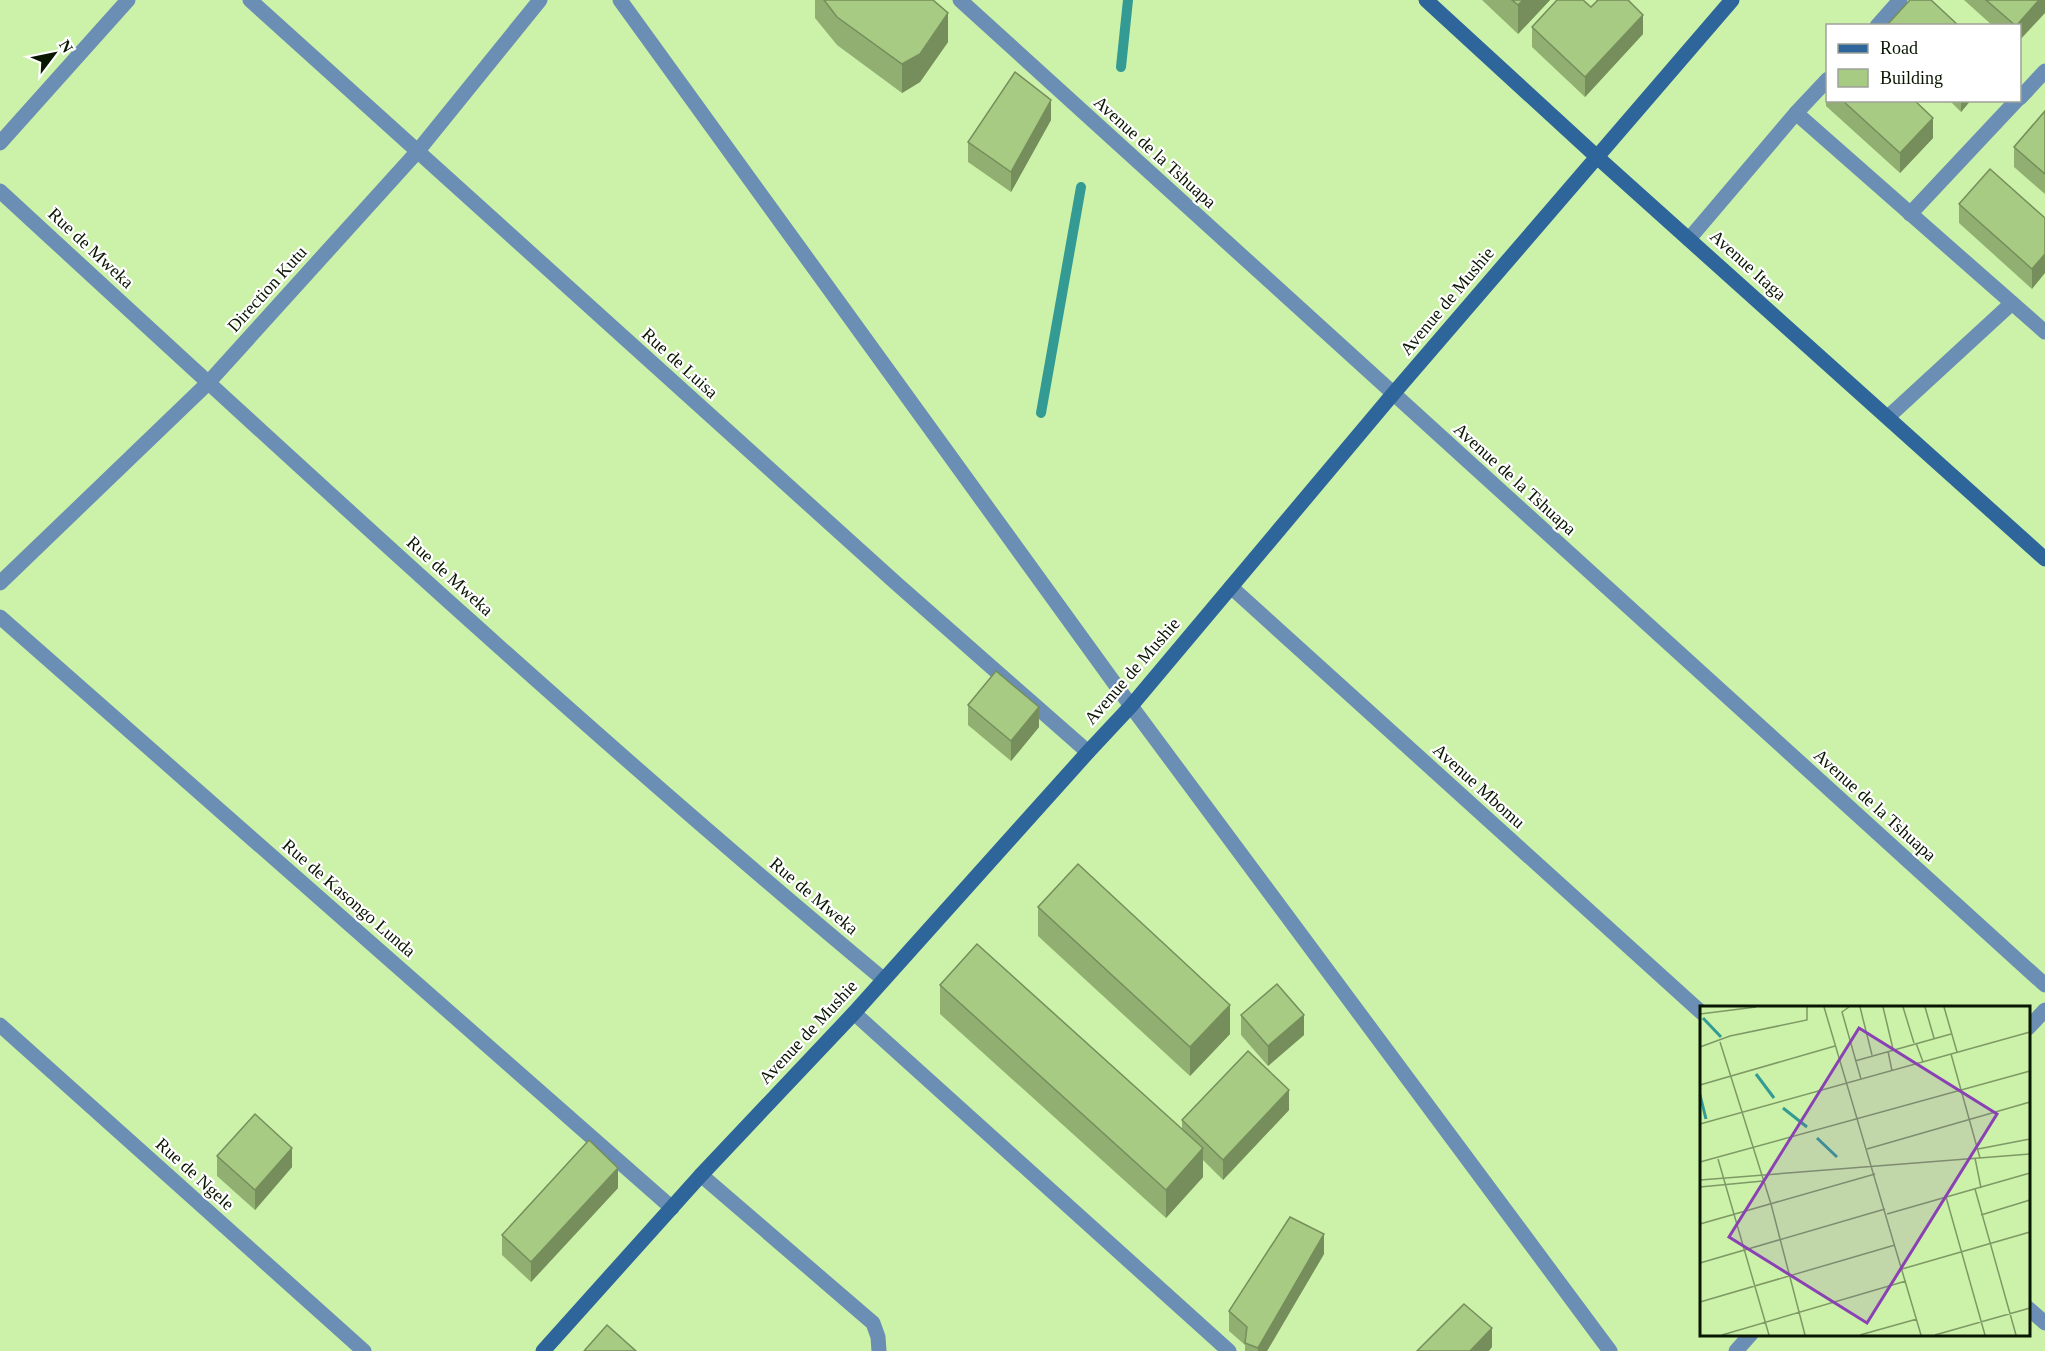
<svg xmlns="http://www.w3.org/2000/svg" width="2045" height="1351" font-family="'Times New Roman',serif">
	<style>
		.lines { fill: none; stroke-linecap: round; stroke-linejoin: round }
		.stream { stroke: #349a94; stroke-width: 10 }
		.lane { stroke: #6b8fb4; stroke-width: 15 }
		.street { stroke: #6b8fb4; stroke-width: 15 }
		.secondary { stroke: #2e659b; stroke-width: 15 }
		.wall { fill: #90af71 }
		.shaded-wall { fill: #758e5c }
		.building { fill: #a7cb83; stroke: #758e5c; stroke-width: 1.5 }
		.labels { text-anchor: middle; stroke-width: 4.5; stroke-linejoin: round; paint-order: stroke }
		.street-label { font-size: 18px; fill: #091600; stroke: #fff }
		.inset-river { fill: none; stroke: #349a94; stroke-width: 3 }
		.inset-road { fill: none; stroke: #7e9965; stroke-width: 1.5 }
		.view { fill: #8941b4; fill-opacity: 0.15; stroke: #8941b4; stroke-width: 3 }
		.inset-edge { fill: none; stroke: #091600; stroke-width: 3 }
	</style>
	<rect width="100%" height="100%" fill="#ccf1a8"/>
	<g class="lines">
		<g class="stream">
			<path d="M 1121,67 L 1128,0"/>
			<path d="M 1041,413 L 1081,187"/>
		</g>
		<path class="lane" d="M 701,1175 L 873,1323 L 878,1337 L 879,1351"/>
		<g class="street">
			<path d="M 250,0 L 897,584 L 1088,752"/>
			<path d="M 620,0 L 1131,706 L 1610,1351"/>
			<path d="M 960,0 L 2045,985"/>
			<path d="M 1877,26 L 1900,0"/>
			<path d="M 2020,98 L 2045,71"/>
			<path d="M 1796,113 L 2045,332"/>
			<path d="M 0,143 L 128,0"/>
			<path d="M 0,191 C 290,458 580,727 883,979"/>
			<path d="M 1910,214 L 2017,100"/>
			<path d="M 1689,239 L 1796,113 L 1828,79"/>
			<path d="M 1888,417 L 2012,303"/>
			<path d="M 0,583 L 208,383 L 417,152 L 540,0"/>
			<path d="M 1231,587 L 1702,1013"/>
			<path d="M 0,617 L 672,1208"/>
			<path d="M 854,1013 L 1229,1351"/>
			<path d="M 0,1025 L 364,1351"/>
			<path d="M 2028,1028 L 2045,1010"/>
			<path d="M 2028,1308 L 2045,1323"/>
			<path d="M 1736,1351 L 1751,1334"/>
		</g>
		<g class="secondary">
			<path d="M 1426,0 L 1596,156 L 2045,559"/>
			<path d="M 543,1351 L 701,1175 L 854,1013 L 1088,752 L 1131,706 L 1393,394 L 1732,0"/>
		</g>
	</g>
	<g class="wall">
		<path d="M 815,0 L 933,0 L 948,42 L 920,82 L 902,93 L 837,45 L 815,18 Z"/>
		<path d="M 1482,0 L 1550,0 L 1518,34 Z"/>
		<path d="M 1596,0 L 1628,0 L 1643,34 L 1585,97 L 1532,47 L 1532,27 L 1591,7 L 1597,1 Z"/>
		<path d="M 1964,0 L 2045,0 L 2019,26 L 1993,26 Z"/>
		<path d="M 1827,85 L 1827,100 L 1914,100 L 1933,138 L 1900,173 L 1826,106 L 1826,86 Z"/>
		<path d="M 1949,100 L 1971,100 L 1961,112 Z"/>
		<path d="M 2045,111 L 2045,194 L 2014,167 L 2014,147 Z"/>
		<path d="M 1051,120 L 1011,192 L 968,162 L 968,142 Z"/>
		<path d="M 1959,204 L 2045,218 L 2032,289 L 1959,223 Z"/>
		<path d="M 968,705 L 1039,727 L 1011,761 L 968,725 Z"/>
		<path d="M 1038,907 L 1230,1034 L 1190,1076 L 1038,936 Z"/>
		<path d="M 940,985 L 1182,1129 L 1182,1120 L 1289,1110 L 1223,1180 L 1203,1160 L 1203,1177 L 1166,1218 L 940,1014 Z"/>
		<path d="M 1241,1015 L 1304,1035 L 1268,1066 L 1241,1035 Z"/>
		<path d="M 217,1156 L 292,1167 L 255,1210 L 217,1176 Z"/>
		<path d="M 618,1188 L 531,1282 L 502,1255 L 502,1235 Z"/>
		<path d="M 1324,1254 L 1267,1351 L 1245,1351 L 1245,1345 L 1229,1331 L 1229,1311 Z"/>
	</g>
	<g class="shaded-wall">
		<path d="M 1523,0 L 1550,0 L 1518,34 L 1518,5 Z"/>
		<path d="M 2039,0 L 2045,0 L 2045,13 L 2019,41 L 2019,26 L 2016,26 Z"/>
		<path d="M 948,13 L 948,42 L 920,82 L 902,93 L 902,64 Z"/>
		<path d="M 1643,15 L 1643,34 L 1585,97 L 1585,77 Z"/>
		<path d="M 1051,100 L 1051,120 L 1011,192 L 1011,172 Z"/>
		<path d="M 1961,100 L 1971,100 L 1961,112 Z"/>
		<path d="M 1933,118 L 1933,138 L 1900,173 L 1900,153 Z"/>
		<path d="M 2045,254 L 2045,273 L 2032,289 L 2032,269 Z"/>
		<path d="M 1039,707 L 1039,727 L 1011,761 L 1011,741 Z"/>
		<path d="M 1230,1005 L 1230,1034 L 1190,1076 L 1190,1047 Z"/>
		<path d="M 1304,1015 L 1304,1035 L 1268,1066 L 1268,1046 Z"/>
		<path d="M 1289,1090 L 1289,1110 L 1223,1180 L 1223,1160 Z"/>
		<path d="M 292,1148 L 292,1167 L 255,1210 L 255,1190 Z"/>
		<path d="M 1203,1148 L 1203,1177 L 1166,1218 L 1166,1190 Z"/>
		<path d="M 618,1168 L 618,1188 L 531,1282 L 531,1262 Z"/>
		<path d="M 1324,1234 L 1324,1254 L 1267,1351 L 1258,1351 L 1258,1348 Z"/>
		<path d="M 1492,1328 L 1492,1347 L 1489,1351 L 1470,1351 Z"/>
	</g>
	<g class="building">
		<path d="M 824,0 L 933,0 L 948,13 L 920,54 L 902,64 L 837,17 Z"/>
		<path d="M 1512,0 L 1523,0 L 1518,5 Z"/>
		<path d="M 1557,0 L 1583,0 L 1591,7 L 1598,0 L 1628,0 L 1643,15 L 1585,77 L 1532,27 Z"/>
		<path d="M 1910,0 L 1931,0 L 1959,26 L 1888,26 L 1887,25 Z"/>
		<path d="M 1986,0 L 2039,0 L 2016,26 Z"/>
		<path d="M 1015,72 L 1051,100 L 1011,172 L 968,142 Z"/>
		<path d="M 1842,100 L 1914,100 L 1933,118 L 1900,153 Z"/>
		<path d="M 2045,111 L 2045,174 L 2014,147 Z"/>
		<path d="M 1990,169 L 2045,218 L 2045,254 L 2032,269 L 1959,204 Z"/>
		<path d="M 996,671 L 1039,707 L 1011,741 L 968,705 Z"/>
		<path d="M 1078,864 L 1230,1005 L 1190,1047 L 1038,907 Z"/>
		<path d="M 977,944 L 1203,1148 L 1166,1190 L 940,985 Z"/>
		<path d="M 1277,984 L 1304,1015 L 1268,1046 L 1241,1015 Z"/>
		<path d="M 1248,1051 L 1289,1090 L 1223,1160 L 1182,1120 Z"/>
		<path d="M 255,1114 L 292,1148 L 255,1190 L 217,1156 Z"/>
		<path d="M 589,1140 L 618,1168 L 531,1262 L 502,1235 Z"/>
		<path d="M 1290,1217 L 1324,1234 L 1258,1348 L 1245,1343 L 1247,1327 L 1229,1311 Z"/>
		<path d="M 1464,1304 L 1492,1328 L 1470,1351 L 1417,1351 Z"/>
		<path d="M 607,1325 L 636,1351 L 584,1351 Z"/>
	</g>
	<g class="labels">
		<g class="street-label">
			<text transform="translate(1155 152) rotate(42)" y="6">Avenue de la Tshuapa</text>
			<text transform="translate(91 248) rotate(43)" y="6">Rue de Mweka</text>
			<text transform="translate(1748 265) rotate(42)" y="6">Avenue Itaga</text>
			<text transform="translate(267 289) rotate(-48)" y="6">Direction Kutu</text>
			<text transform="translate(1447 301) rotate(-50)" y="6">Avenue de Mushie</text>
			<text transform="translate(680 363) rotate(42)" y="6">Rue de Luisa</text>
			<text transform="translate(1515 479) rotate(42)" y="6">Avenue de la Tshuapa</text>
			<text transform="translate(450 576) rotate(42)" y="6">Rue de Mweka</text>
			<text transform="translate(1132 671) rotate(-49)" y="6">Avenue de Mushie</text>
			<text transform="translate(1479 786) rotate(42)" y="6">Avenue Mbomu</text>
			<text transform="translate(1875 805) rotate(42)" y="6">Avenue de la Tshuapa</text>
			<text transform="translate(814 896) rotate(40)" y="6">Rue de Mweka</text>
			<text transform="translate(349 898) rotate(41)" y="6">Rue de Kasongo Lunda</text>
			<text transform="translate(808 1032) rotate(-47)" y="6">Avenue de Mushie</text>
			<text transform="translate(195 1174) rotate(42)" y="6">Rue de Ngele</text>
		</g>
	</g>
	<g transform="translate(1700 1006)">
		<rect width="330" height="330" fill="#ccf1a8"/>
		<path class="inset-river" d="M 3,12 L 21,31M 56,68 L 74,92M 0,89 L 6,113M 83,102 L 107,121M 117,132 L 137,151"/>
		<path class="inset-road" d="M 124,1 L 221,329M 149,1 L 142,6 L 161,73M 160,1 L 172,49M 183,1 L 193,43M 203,1 L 214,37M 225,1 L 234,32M 244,1 L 257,46M 0,8 L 56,1M 20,36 L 71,198 L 105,329M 216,37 L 223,56M 0,41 L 30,30 L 107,14 L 107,1M 188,45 L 192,65M 251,48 L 280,152M 155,55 L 251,28M 0,79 L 135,40M 0,118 L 330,26M 167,143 L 330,96M 278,143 L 330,133M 275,152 L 281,182M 18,153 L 69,329M 0,156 L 330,65M 0,174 L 330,148M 0,181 L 63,175M 275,183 L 316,329M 246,191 L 285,329M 187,208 L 330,167M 281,209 L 330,194M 0,218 L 175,168M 0,257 L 185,203M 202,263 L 330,226M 0,296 L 195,239M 22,329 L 206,275M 160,329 L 217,313M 235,329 L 330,302"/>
		<path class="view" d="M 159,22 L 297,108 L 167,317 L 29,231 Z"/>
		<rect width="330" height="330" class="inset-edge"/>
	</g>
	<rect x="1826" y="24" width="195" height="78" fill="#ffffff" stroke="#9da299" stroke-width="1.5"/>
	<rect x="1838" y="44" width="30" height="9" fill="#2e659b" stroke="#9da299" stroke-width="1.5"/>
	<text x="1880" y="54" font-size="18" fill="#091600">Road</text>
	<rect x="1838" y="69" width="30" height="18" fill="#a7cb83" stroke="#9da299" stroke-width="1.5"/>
	<text x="1880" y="84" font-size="18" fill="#091600">Building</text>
	<g transform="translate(54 54) rotate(58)" stroke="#ffffff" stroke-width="4.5" paint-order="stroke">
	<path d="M0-4.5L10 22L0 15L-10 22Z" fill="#091600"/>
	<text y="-9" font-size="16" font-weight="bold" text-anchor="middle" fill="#091600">N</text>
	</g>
</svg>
